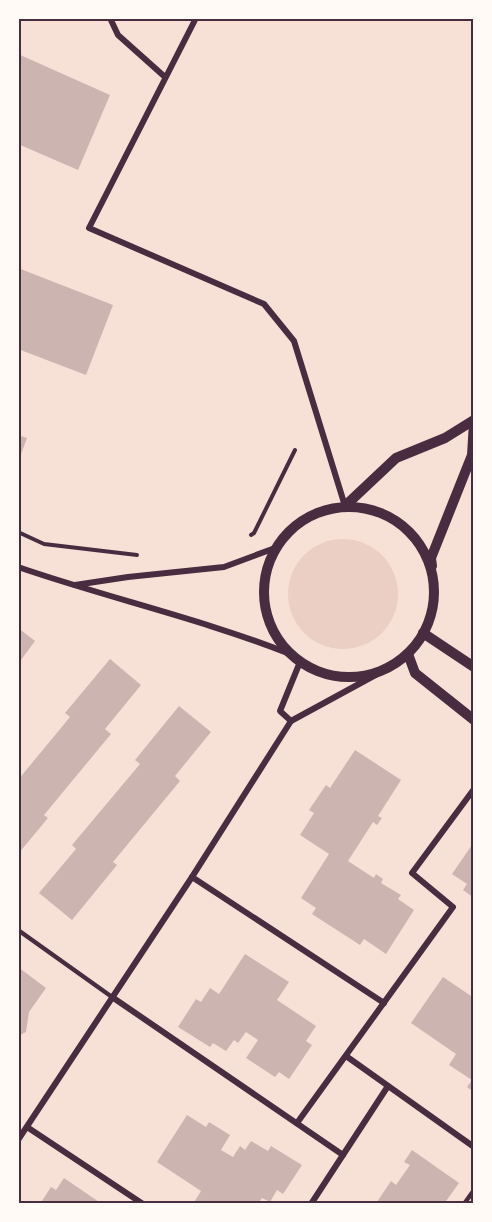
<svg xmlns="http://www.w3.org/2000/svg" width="492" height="1222" font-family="'Nunito Sans',sans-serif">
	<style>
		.green { fill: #ebcfc5 }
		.building { fill: #ccb4b1 }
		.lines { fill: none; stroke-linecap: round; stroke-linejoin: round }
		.path { stroke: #4a2c40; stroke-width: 4 }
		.service { stroke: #4a2c40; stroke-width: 4.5 }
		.minor { stroke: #4a2c40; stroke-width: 6 }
		.tertiary { stroke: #4a2c40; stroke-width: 10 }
		.neatline { fill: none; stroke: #4a2c40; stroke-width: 2 }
	</style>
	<rect width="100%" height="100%" fill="#f7e1d7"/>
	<circle class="green" cx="343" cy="594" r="55"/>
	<g class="building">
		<path d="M 18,54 L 110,95 L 78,170 L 18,144 Z"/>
		<path d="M 18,268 L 113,305 L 86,375 L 18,349 Z"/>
		<path d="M 18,435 L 27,438 L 18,462 Z"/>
		<path d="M 18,628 L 35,641 L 18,664 Z"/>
		<path d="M 110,659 L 141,685 L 105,729 L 111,734 L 44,815 L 48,818 L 18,854 L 18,780 L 70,717 L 65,713 Z"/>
		<path d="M 179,706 L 211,732 L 175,776 L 180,781 L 113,862 L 117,865 L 72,920 L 39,893 L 76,849 L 72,845 L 140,764 L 135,760 Z"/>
		<path d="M 355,750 L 401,780 L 378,816 L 382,818 L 377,825 L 373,822 L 348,861 L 374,878 L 376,874 L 383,879 L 381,883 L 401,895 L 398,899 L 414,910 L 386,954 L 364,939 L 360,945 L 312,914 L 316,908 L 301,898 L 329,854 L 300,835 L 314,813 L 309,810 L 326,785 L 330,788 Z"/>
		<path d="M 474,842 L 474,898 L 463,890 L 467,884 L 452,874 Z"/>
		<path d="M 245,954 L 289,982 L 277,1000 L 316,1026 L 306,1041 L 312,1045 L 289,1079 L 279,1072 L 275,1077 L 246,1058 L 258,1040 L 246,1032 L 238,1043 L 234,1040 L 226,1051 L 213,1043 L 210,1047 L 178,1027 L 196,999 L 201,1002 L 210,988 L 219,994 Z"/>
		<path d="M 18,967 L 46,988 L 29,1012 L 26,1032 L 18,1036 Z"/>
		<path d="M 443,977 L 474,998 L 474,1092 L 467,1087 L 472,1080 L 449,1065 L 456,1054 L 411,1023 Z"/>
		<path d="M 187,1115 L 206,1127 L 209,1122 L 230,1135 L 221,1150 L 233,1157 L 240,1146 L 245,1150 L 251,1141 L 268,1151 L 271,1146 L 302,1165 L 283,1194 L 277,1190 L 270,1202 L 262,1198 L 258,1204 L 193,1204 L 201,1191 L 157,1162 Z"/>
		<path d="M 412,1150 L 459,1183 L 444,1204 L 438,1202 L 437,1204 L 380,1204 L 377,1202 L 391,1181 L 396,1185 L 410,1165 L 404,1162 Z"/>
		<path d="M 64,1178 L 102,1204 L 40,1204 L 51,1187 L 56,1190 Z"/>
	</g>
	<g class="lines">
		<g class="path">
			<path d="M 18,532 L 44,544 L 137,555"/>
			<path d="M 251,535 L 254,533 L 295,450"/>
		</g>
		<g class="service">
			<path d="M 18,930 L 112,997"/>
			<path d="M 464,1204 L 474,1190"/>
		</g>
		<g class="minor">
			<path d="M 110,18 L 118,35 L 165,77"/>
			<path d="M 196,18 L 89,228 L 264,304 L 294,341 L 345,506"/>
			<path d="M 18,567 C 108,598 202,619 290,654"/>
			<path d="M 75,585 L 128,577 L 224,567 L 275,548"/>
			<path d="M 291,721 L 381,672"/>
			<path d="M 291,721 L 280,711 L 300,662"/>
			<path d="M 192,877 L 384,1003"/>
			<path d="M 112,997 L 343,1155"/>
			<path d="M 346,1056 L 474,1147"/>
			<path d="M 297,1123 L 453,907 L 412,873 L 474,789"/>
			<path d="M 27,1127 L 143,1204"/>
			<path d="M 18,1140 L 192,877 L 291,721"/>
			<path d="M 311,1204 L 388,1086"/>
		</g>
		<g class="tertiary">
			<path d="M 345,506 L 396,458 L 445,438 L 474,420"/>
			<circle cx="349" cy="592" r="85"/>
			<path d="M 432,566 L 431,558 L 472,455 L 474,422"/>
			<path d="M 423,633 L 474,667"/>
			<path d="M 408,654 L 415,673 L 474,720"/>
		</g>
	</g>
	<rect width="492" height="1222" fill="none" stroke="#fffaf5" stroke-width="39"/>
	<rect x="20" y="20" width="452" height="1182" class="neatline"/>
</svg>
